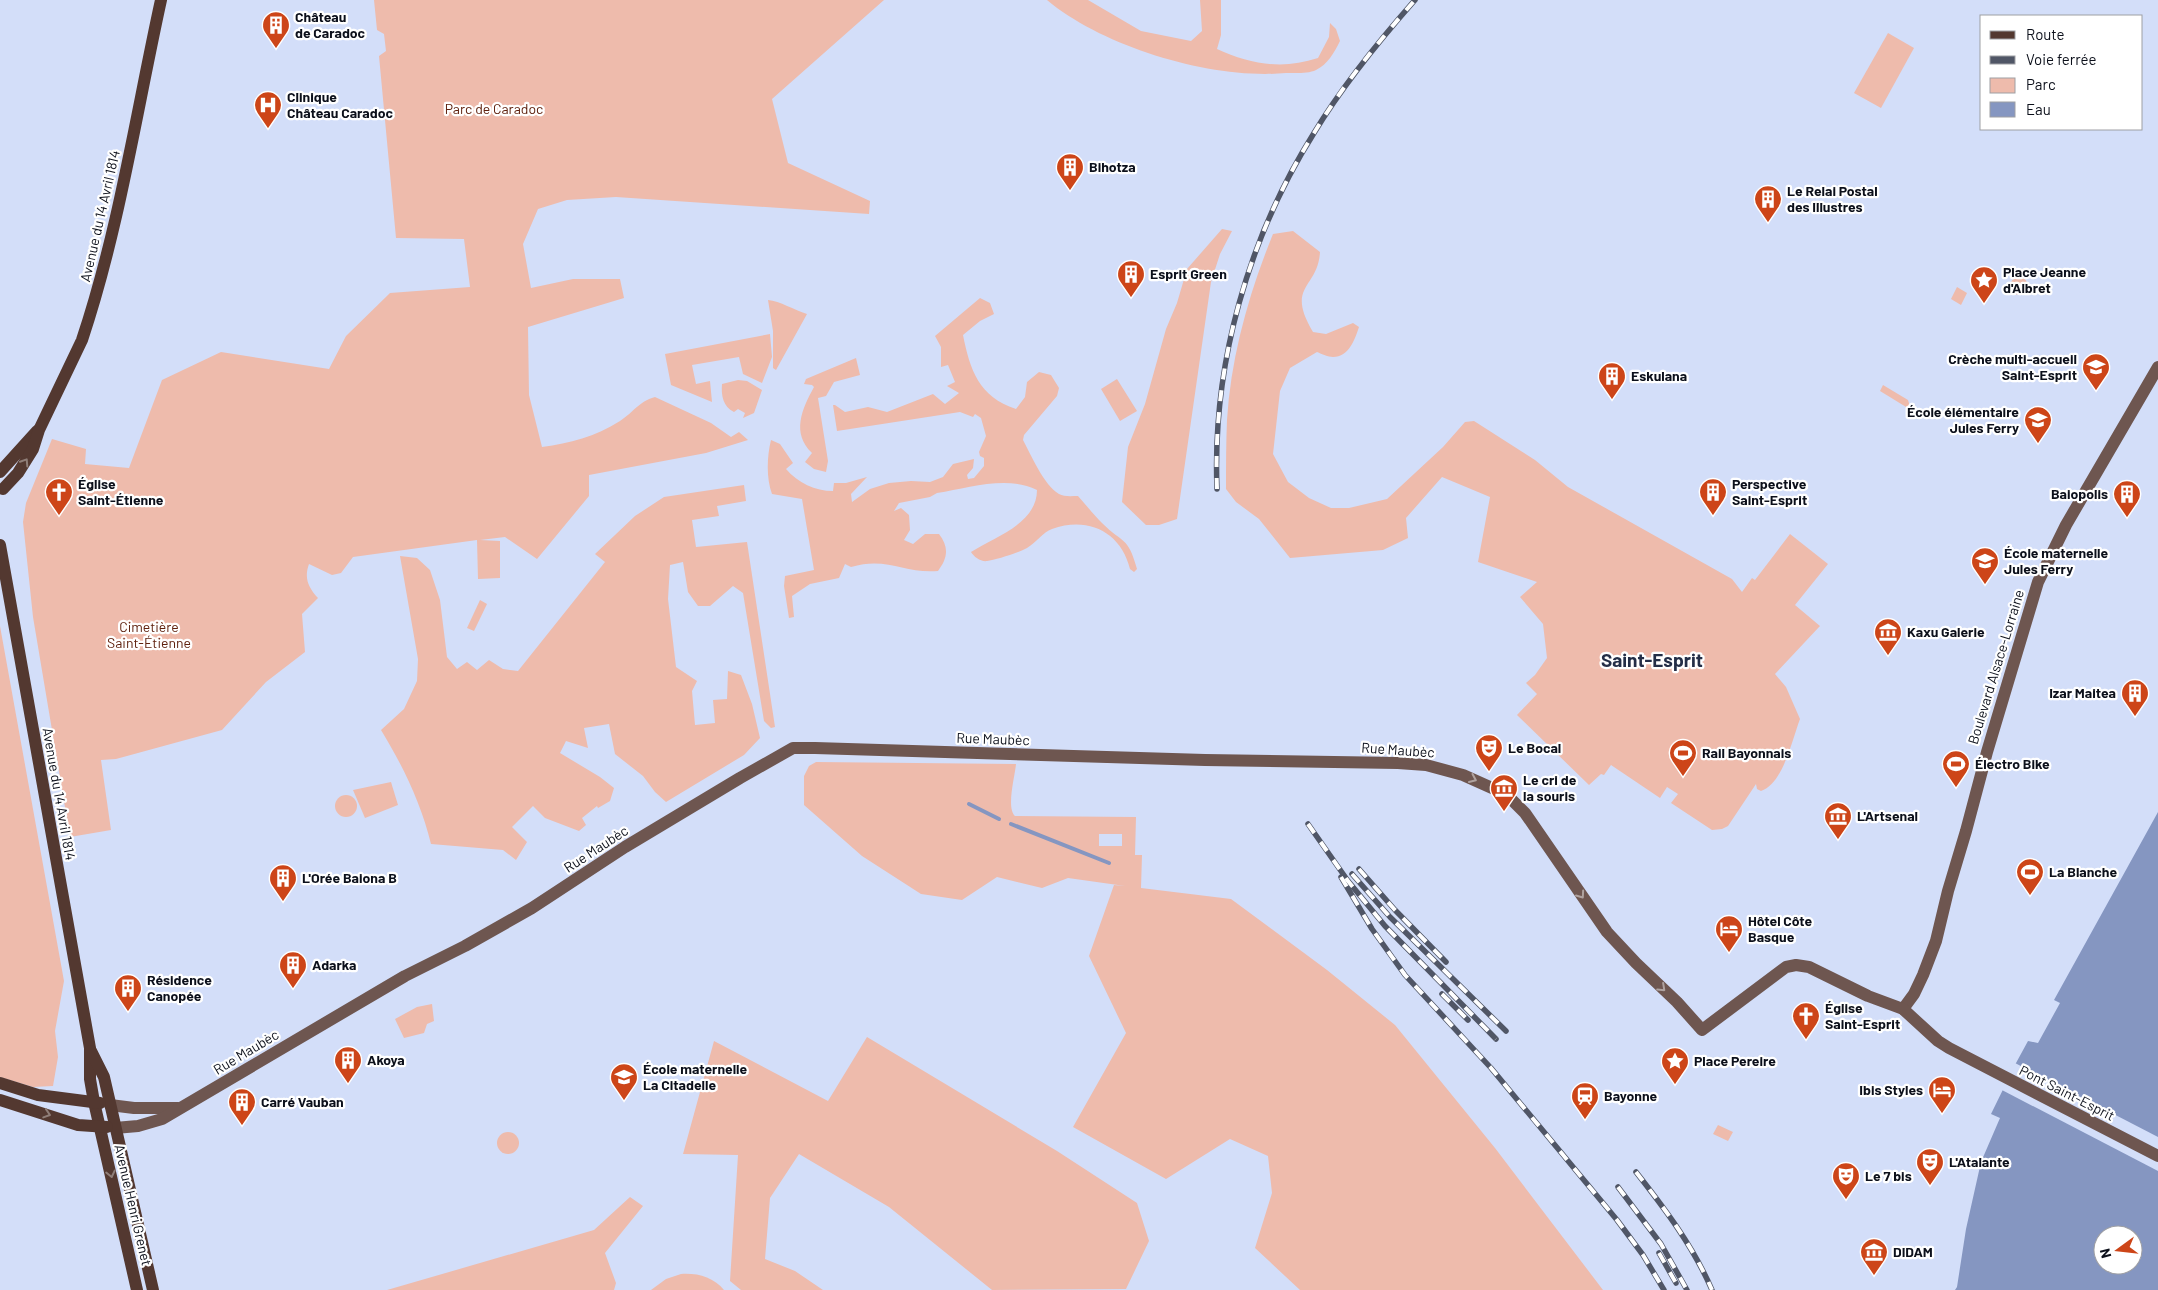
<svg xmlns="http://www.w3.org/2000/svg" width="2158" height="1290" font-family="Barlow,sans-serif">
	<style>
		.green { fill: #eebbac; fill-rule: evenodd }
		.water { fill: #8596c1; fill-rule: evenodd }
		.pier { fill: #d3def9 }
		.lines { fill: none; stroke-linecap: round; stroke-linejoin: round }
		.stream { stroke: #8596c1; stroke-width: 4 }
		.secondary { stroke: #6e5650; stroke-width: 12 }
		.primary { stroke: #533830; stroke-width: 12 }
		.rail-casing { stroke: #505666; stroke-width: 5.5 }
		.rail { stroke: #fff; stroke-width: 4; stroke-dasharray: 11; stroke-linecap: butt }
		.oneway { stroke: #8f7e78 }
		.oneway2 { stroke: #afa29f }
		.labels { text-anchor: middle; stroke-width: 4.5; stroke-linejoin: round; paint-order: stroke }
		.poi-label { font-size: 14px; font-weight: bold; fill: #0c101b; stroke: #fff; text-anchor: start }
		.park-label { font-size: 14px; fill: #5f210e; stroke: #fff }
		.street-label { font-size: 14px; fill: #0c101b; stroke: #fff }
		.district-label { font-size: 19px; font-weight: bold; fill: #242e47; stroke: #fff }
	</style>
	<rect width="100%" height="100%" fill="#d3def9"/>
	<g class="green">
		<path d="M 374,0 L 884,0 L 772,99 L 788,163 L 870,201 L 869,214 L 616,197 L 567,200 L 538,209 L 523,244 L 531,288 L 573,279 L 620,279 L 624,298 L 528,327 L 529,395 L 542,447 C 570,443 595,437 620,421 C 634,412 638,402 655,397 L 711,423 L 731,437 L 739,432 L 748,440 L 706,453 L 589,475 L 589,496 L 537,559 L 505,537 L 480,540 L 500,541 L 500,578 L 478,579 L 477,540 L 353,557 L 341,573 L 332,575 L 309,564 C 304,578 308,587 318,598 L 302,614 L 305,652 L 266,682 L 222,730 L 116,759 L 101,760 L 111,830 L 70,837 L 33,617 L 23,522 L 26,503 L 52,439 L 86,449 L 85,464 L 129,468 L 162,380 L 221,352 L 329,369 L 346,336 L 390,293 L 470,287 L 464,239 L 396,238 L 379,56 L 386,51 L 384,34 L 377,30 Z"/>
		<path d="M 1047,0 L 1088,0 L 1141,31 L 1191,41 L 1202,31 L 1200,0 L 1221,0 L 1221,35 L 1217,49 C 1250,64 1282,70 1318,58 L 1329,37 L 1330,23 L 1336,29 L 1340,41 C 1334,53 1328,64 1316,70 C 1308,74 1294,73 1286,73 C 1212,80 1103,47 1047,0 Z"/>
		<path d="M 1888,33 L 1914,48 L 1881,108 L 1854,93 Z"/>
		<path d="M 1222,229 L 1232,231 L 1220,254 L 1211,282 L 1177,519 L 1159,525 L 1146,525 L 1122,502 L 1128,447 L 1145,404 L 1166,329 L 1177,303 L 1187,269 Z"/>
		<path d="M 1293,231 L 1320,252 C 1318,289 1285,285 1313,332 L 1326,334 L 1353,323 L 1359,327 C 1355,339 1349,357 1333,357 C 1328,357 1322,354 1317,352 L 1290,368 L 1280,391 L 1273,454 L 1288,482 L 1309,498 L 1331,508 L 1349,508 L 1387,499 L 1443,447 L 1465,422 L 1474,421 L 1535,460 L 1568,487 L 1732,579 L 1742,592 L 1752,578 L 1755,580 L 1790,534 L 1828,564 L 1795,605 L 1820,626 L 1775,674 L 1786,687 L 1800,719 C 1792,740 1783,784 1761,791 L 1757,789 L 1756,784 L 1728,826 L 1722,829 L 1712,830 L 1671,803 L 1678,794 L 1667,787 L 1660,798 L 1611,765 L 1604,775 L 1601,774 L 1589,785 L 1517,715 L 1537,694 L 1526,683 L 1535,675 L 1547,658 L 1543,624 L 1520,597 L 1537,582 L 1478,562 L 1490,497 L 1442,477 L 1406,518 L 1408,538 L 1383,550 L 1290,558 L 1259,519 L 1236,502 L 1226,489 C 1226,466 1226,443 1227,420 C 1231,356 1249,293 1273,234 Z"/>
		<circle cx="2019" cy="286" r="9"/>
		<path d="M 1957,287 L 1967,293 L 1961,305 L 1951,299 Z"/>
		<path d="M 980,298 L 990,303 L 994,314 L 980,321 L 963,335 C 970,370 979,397 1016,409 L 1025,397 L 1027,382 L 1039,372 L 1051,375 L 1059,388 L 1057,396 L 1024,435 L 1023,440 C 1031,455 1044,485 1059,494 C 1064,497 1072,496 1078,496 C 1086,505 1094,515 1102,523 C 1123,544 1128,536 1137,569 L 1134,572 L 1130,569 C 1121,532 1088,516 1052,529 C 1043,532 1036,543 1027,548 C 1020,552 996,560 987,561 C 981,562 974,557 971,552 C 994,537 1037,524 1037,490 C 1007,475 969,488 937,493 L 930,497 L 899,503 L 894,511 L 901,508 L 909,515 L 910,530 L 904,540 L 913,544 L 925,534 L 939,534 C 949,547 948,558 938,571 C 905,574 887,556 851,567 L 845,564 L 839,578 L 810,584 L 792,596 L 794,617 L 789,618 L 784,586 L 785,576 L 814,570 L 802,499 L 772,494 C 766,478 767,456 771,440 L 780,444 L 793,463 L 786,469 C 798,483 815,491 833,491 L 834,483 L 846,483 L 867,477 L 851,494 L 852,502 L 870,489 L 889,483 L 911,481 L 930,482 L 943,477 L 953,464 L 974,459 L 973,468 L 967,475 L 968,479 L 974,478 L 984,466 L 984,458 L 980,456 L 979,452 L 986,436 L 981,418 L 975,414 L 973,417 L 960,412 L 837,431 L 833,405 L 835,405 L 845,412 L 868,407 L 887,412 L 933,394 L 945,404 L 959,393 L 947,386 L 955,382 L 948,365 L 941,367 L 941,347 L 935,336 Z"/>
		<path d="M 768,300 C 780,301 794,310 807,314 L 776,370 L 773,368 L 773,331 Z"/>
		<path d="M 770,334 L 772,357 L 762,383 L 743,374 L 739,357 L 692,365 L 696,384 L 710,381 L 712,402 L 671,385 L 665,354 Z"/>
		<path d="M 856,358 L 860,375 L 834,382 L 826,396 L 818,398 L 828,461 L 826,472 L 814,469 L 805,462 L 812,453 C 791,433 802,409 814,387 L 812,385 L 804,384 L 806,379 Z"/>
		<path d="M 1117,379 L 1137,411 L 1120,421 L 1101,389 Z"/>
		<path d="M 738,380 L 747,381 L 762,390 L 754,413 L 743,418 L 745,413 L 738,409 L 734,412 C 723,407 721,395 722,384 Z"/>
		<path d="M 1883,385 L 1908,400 L 1911,410 L 1880,391 Z"/>
		<path d="M 744,485 L 746,501 L 717,506 L 719,516 L 692,520 L 696,547 L 747,542 L 775,727 L 771,728 L 764,721 L 743,593 L 733,586 L 710,606 L 698,606 L 688,592 L 683,562 L 670,565 L 668,599 L 676,667 L 697,681 L 692,691 L 695,725 L 715,723 L 713,700 L 727,699 L 728,671 L 741,675 L 752,704 L 760,738 L 744,755 L 666,802 L 655,792 L 643,776 L 615,754 L 609,724 L 584,728 L 588,748 L 566,741 L 560,753 L 600,777 L 614,788 L 610,801 L 598,808 L 597,806 L 582,818 L 586,825 L 579,831 L 545,818 L 533,806 L 512,827 L 527,842 L 516,860 L 503,850 L 431,844 C 421,803 403,766 381,730 L 404,709 L 417,681 L 418,659 L 400,556 L 417,558 L 430,570 L 440,600 L 447,657 L 457,669 L 467,662 L 477,670 L 489,660 L 503,669 L 518,671 L 605,562 L 595,554 L 635,516 L 664,497 Z"/>
		<path d="M 480,600 L 487,604 L 474,631 L 467,628 Z"/>
		<path d="M 0,626 L 64,981 L 55,1031 L 58,1057 L 53,1086 L 33,1087 L 0,1077 Z"/>
		<path d="M 816,762 L 1016,764 C 1015,776 1006,808 1015,816 L 1136,817 L 1135,855 L 1142,855 L 1141,888 L 1231,899 L 1327,970 L 1395,1025 L 1495,1148 L 1603,1290 L 1300,1290 L 1255,1248 L 1272,1193 L 1268,1156 L 1230,1139 L 1166,1179 L 1073,1127 L 1126,1033 L 1089,956 L 1114,885 L 1125,886 L 1068,878 L 1042,888 L 997,877 L 962,900 L 921,894 L 862,856 L 804,805 L 804,776 L 809,766 ZM 1122,834 L 1122,846 L 1099,846 L 1099,834 Z"/>
		<path d="M 391,782 L 398,805 L 365,818 L 353,790 Z"/>
		<circle cx="346" cy="806" r="11"/>
		<path d="M 432,1004 L 434,1021 L 427,1024 L 424,1033 L 404,1038 L 395,1019 L 417,1007 Z"/>
		<path d="M 867,1037 L 1057,1151 L 1137,1203 L 1149,1241 L 1126,1289 L 992,1290 L 889,1207 L 799,1154 L 770,1198 L 765,1259 L 795,1271 L 823,1290 L 741,1290 L 730,1281 L 738,1155 L 683,1154 L 714,1041 L 828,1101 Z"/>
		<path d="M 1718,1125 L 1733,1132 L 1728,1141 L 1713,1134 Z"/>
		<circle cx="508" cy="1143" r="11"/>
		<path d="M 630,1197 L 643,1206 L 605,1253 L 616,1283 L 614,1290 L 387,1290 L 594,1230 Z"/>
		<path d="M 681,1274 C 698,1273 713,1277 724,1290 L 651,1290 L 666,1279 Z"/>
	</g>
	<path class="water" d="M 2158,812 L 2158,1290 L 1955,1290 L 1957,1287 L 1966,1229 L 1981,1162 L 2000,1118 L 1991,1114 L 2016,1063 L 2028,1041 L 2038,1043 L 2060,1003 L 2054,1000 ZM 2103,1235 L 2133,1235 L 2133,1265 L 2103,1265 Z"/>
	<path class="pier" d="M 2013,1062 L 2158,1137 L 2158,1171 L 2000,1089 Z"/>
	<g class="lines">
		<g class="stream">
			<path d="M 969,804 L 999,819"/>
			<path d="M 1011,824 L 1109,863"/>
		</g>
		<g class="secondary">
			<path d="M 1903,1009 L 1914,994 L 1923,975 L 1936,941 L 1948,891 L 1966,831 L 1987,752 L 2038,582 L 2066,525 L 2158,367"/>
			<path d="M 110,1105 L 134,1108 L 178,1108"/>
			<path d="M 115,1128 L 138,1126 L 162,1119 L 405,976 L 465,946 L 532,908 L 625,847 L 740,778 L 793,748 L 815,748 L 1205,760 L 1398,763 L 1426,765 L 1463,775 L 1492,788 L 1508,796 L 1525,813 L 1607,932 L 1636,963 L 1677,1002 L 1702,1030 L 1786,967 L 1796,965 L 1809,967 L 1868,996 L 1903,1009 L 1938,1041 L 1949,1048 L 2158,1156"/>
		</g>
		<g class="primary">
			<path d="M 0,472 L 37,431"/>
			<path d="M 3,489 L 18,473 L 33,449 L 39,430 L 82,340 C 119,229 136,114 161,0"/>
			<path d="M 0,545 L 90,1048 L 90,1079 L 94,1102 L 137,1290"/>
			<path d="M 91,1051 L 104,1077 L 153,1290"/>
			<path d="M 0,1083 L 38,1095 L 100,1103"/>
			<path d="M 0,1100 L 78,1125 L 107,1127"/>
		</g>
		<g class="rail-casing">
			<g id="rail">
				<path d="M 1217,489 C 1212,365 1248,238 1314,133 C 1343,85 1378,42 1415,0"/>
				<path d="M 1308,824 L 1348,881 L 1385,926 L 1496,1039"/>
				<path d="M 1359,869 L 1395,910 L 1446,962"/>
				<path d="M 1352,874 L 1390,917 L 1506,1031"/>
				<path d="M 1341,877 L 1372,929 L 1405,975 L 1491,1068 L 1617,1220 L 1643,1255 L 1664,1290"/>
				<path d="M 1442,994 L 1468,1020"/>
				<path d="M 1636,1172 C 1665,1209 1693,1246 1712,1290"/>
				<path d="M 1618,1187 L 1661,1244 L 1687,1290"/>
				<path d="M 1659,1253 L 1676,1283"/>
			</g>
		</g>
		<use href="#rail" class="rail"/>
	</g>
	<defs><path id="oneway-chevron" d="M-2-3.5L2.5 0L-2 3.5" fill="none" stroke-width="1.6" stroke-linecap="round" stroke-linejoin="round" transform="scale(1.25)"/></defs>
	<g class="oneway">
		<use href="#oneway-chevron" transform="translate(25 462) rotate(-57)"/>
		<use href="#oneway-chevron" transform="translate(47 1114) rotate(18)"/>
		<use href="#oneway-chevron" transform="translate(111 1174) rotate(77)"/>
	</g>
	<g class="oneway2">
		<use href="#oneway-chevron" transform="translate(1473 779) rotate(24)"/>
		<use href="#oneway-chevron" transform="translate(1581 895) rotate(55)"/>
		<use href="#oneway-chevron" transform="translate(1662 988) rotate(43)"/>
	</g>
	<defs>
		<g id="building-pin" transform="scale(1.4375)"><path d="M0 17L-7.5 6A9.5 9.5 0 1 1 7.5 6Z" fill="#cd4518" stroke="#fff"/><path d="M-4-6H4V6H1V3H-1V6H-4ZM-2.5-4.3h1.7v1.8h-1.7ZM.8-4.3h1.7v1.8H.8ZM-2.5-1h1.7V.8h-1.7ZM.8-1h1.7V.8H.8Z" fill="#fff"/></g>
		<g id="hospital-pin" transform="scale(1.4375)"><path d="M0 17L-7.5 6A9.5 9.5 0 1 1 7.5 6Z" fill="#cd4518" stroke="#fff"/><path d="M-5-5h3v3.5h4V-5h3V5h-3V1.5h-4V5h-3Z" fill="#fff"/></g>
		<g id="sight-pin" transform="scale(1.4375)"><path d="M0 17L-7.5 6A9.5 9.5 0 1 1 7.5 6Z" fill="#cd4518" stroke="#fff"/><path d="M0-6L1.8-2.2L6-1.7L2.9 1.2L3.7 5.4L0 3.3L-3.7 5.4L-2.9 1.2L-6-1.7L-1.8-2.2Z" fill="#fff"/></g>
		<g id="school-pin" transform="scale(1.4375)"><path d="M0 17L-7.5 6A9.5 9.5 0 1 1 7.5 6Z" fill="#cd4518" stroke="#fff"/><path d="M0-5L7-2L0 1L-7-2ZM-4 1L0 2.5L4 1V4Q0 6-4 4Z" fill="#fff"/></g>
		<g id="church-pin" transform="scale(1.4375)"><path d="M0 17L-7.5 6A9.5 9.5 0 1 1 7.5 6Z" fill="#cd4518" stroke="#fff"/><path d="M-1.2-6h2.4v3.5h3.3v2.4h-3.3V6h-2.4V-.1h-3.3v-2.4h3.3Z" fill="#fff"/></g>
		<g id="museum-pin" transform="scale(1.4375)"><path d="M0 17L-7.5 6A9.5 9.5 0 1 1 7.5 6Z" fill="#cd4518" stroke="#fff"/><path d="M0-6L6-3V-2H-6V-3ZM-5-1h2V3h-2ZM-1-1h2V3h-2ZM3-1h2V3H3ZM-6 4H6V6H-6Z" fill="#fff"/></g>
		<g id="theatre-pin" transform="scale(1.4375)"><path d="M0 17L-7.5 6A9.5 9.5 0 1 1 7.5 6Z" fill="#cd4518" stroke="#fff"/><path d="M-5-5.5Q0-4 5-5.5V0Q5 5 0 6Q-5 5-5 0ZM-3.3-2.5H-1v1.5H-3.3ZM1-2.5H3.3v1.5H1ZM-2.8 1Q0 5.5 2.8 1Z" fill="#fff"/></g>
		<g id="stadium-pin" transform="scale(1.4375)"><path d="M0 17L-7.5 6A9.5 9.5 0 1 1 7.5 6Z" fill="#cd4518" stroke="#fff"/><path d="M0-5a6.5 5 0 1 0 0 10a6.5 5 0 1 0 0-10ZM-3.5-1.8h7v3.6h-7Z" fill="#fff"/></g>
		<g id="hotel-pin" transform="scale(1.4375)"><path d="M0 17L-7.5 6A9.5 9.5 0 1 1 7.5 6Z" fill="#cd4518" stroke="#fff"/><path d="M-6-4.5h1.5V1H6V5H4.5V3h-9V5H-6ZM-4 0a1.8 1.8 0 1 1 3.6 0ZM.5 0V-2.5h3Q6-2.5 6 0Z" fill="#fff"/></g>
		<g id="station-pin" transform="scale(1.4375)"><path d="M0 17L-7.5 6A9.5 9.5 0 1 1 7.5 6Z" fill="#cd4518" stroke="#fff"/><path d="M-3-6H3Q5-6 5-4V2Q5 4 3 4L4.5 6H3L1.5 4h-3L-3 6H-4.5L-3 4Q-5 4-5 2V-4Q-5-6-3-6ZM-3.5-4v3h7v-3ZM-3.5 1v1.5H-2V1ZM2 1v1.5H3.5V1Z" fill="#fff"/></g>
	</defs>
	<g fill-rule="evenodd">
		<use href="#building-pin" x="276" y="25"/>
		<use href="#hospital-pin" x="268" y="105"/>
		<use href="#building-pin" x="1070" y="167"/>
		<use href="#building-pin" x="1768" y="199"/>
		<use href="#building-pin" x="1131" y="274"/>
		<use href="#sight-pin" x="1984" y="280"/>
		<use href="#school-pin" x="2096" y="367"/>
		<use href="#building-pin" x="1612" y="376"/>
		<use href="#school-pin" x="2038" y="420"/>
		<use href="#church-pin" x="59" y="492"/>
		<use href="#building-pin" x="1713" y="492"/>
		<use href="#building-pin" x="2127" y="494"/>
		<use href="#school-pin" x="1985" y="561"/>
		<use href="#museum-pin" x="1888" y="632"/>
		<use href="#building-pin" x="2135" y="693"/>
		<use href="#theatre-pin" x="1489" y="748"/>
		<use href="#stadium-pin" x="1683" y="753"/>
		<use href="#stadium-pin" x="1956" y="764"/>
		<use href="#museum-pin" x="1504" y="788"/>
		<use href="#museum-pin" x="1838" y="816"/>
		<use href="#stadium-pin" x="2030" y="872"/>
		<use href="#building-pin" x="283" y="878"/>
		<use href="#hotel-pin" x="1729" y="929"/>
		<use href="#building-pin" x="293" y="965"/>
		<use href="#building-pin" x="128" y="988"/>
		<use href="#church-pin" x="1806" y="1016"/>
		<use href="#building-pin" x="348" y="1060"/>
		<use href="#sight-pin" x="1675" y="1061"/>
		<use href="#school-pin" x="624" y="1077"/>
		<use href="#hotel-pin" x="1942" y="1090"/>
		<use href="#station-pin" x="1585" y="1096"/>
		<use href="#building-pin" x="242" y="1102"/>
		<use href="#theatre-pin" x="1930" y="1162"/>
		<use href="#theatre-pin" x="1846" y="1176"/>
		<use href="#museum-pin" x="1874" y="1252"/>
	</g>
	<g class="labels">
		<g class="poi-label">
			<text x="295" y="22">Château<tspan x="295" dy="16">de Caradoc</tspan></text>
			<text x="287" y="102">Clinique<tspan x="287" dy="16">Château Caradoc</tspan></text>
			<text x="1089" y="172">Bihotza</text>
			<text x="1787" y="196">Le Relai Postal<tspan x="1787" dy="16">des Illustres</tspan></text>
			<text x="2003" y="277">Place Jeanne<tspan x="2003" dy="16">d'Albret</tspan></text>
			<text x="1150" y="279">Esprit Green</text>
			<text x="2077" y="364" text-anchor="end">Crèche multi-accueil<tspan x="2077" dy="16">Saint-Esprit</tspan></text>
			<text x="1631" y="381">Eskulana</text>
			<text x="2019" y="417" text-anchor="end">École élémentaire<tspan x="2019" dy="16">Jules Ferry</tspan></text>
			<text x="78" y="489">Église<tspan x="78" dy="16">Saint-Étienne</tspan></text>
			<text x="1732" y="489">Perspective<tspan x="1732" dy="16">Saint-Esprit</tspan></text>
			<text x="2108" y="499" text-anchor="end">Baiopolis</text>
			<text x="2004" y="558">École maternelle<tspan x="2004" dy="16">Jules Ferry</tspan></text>
			<text x="1907" y="637">Kaxu Galerie</text>
			<text x="2116" y="698" text-anchor="end">Izar Maitea</text>
			<text x="1508" y="753">Le Bocal</text>
			<text x="1702" y="758">Rail Bayonnais</text>
			<text x="1975" y="769">Électro Bike</text>
			<text x="1523" y="785">Le cri de<tspan x="1523" dy="16">la souris</tspan></text>
			<text x="1857" y="821">L'Artsenal</text>
			<text x="2049" y="877">La Blanche</text>
			<text x="302" y="883">L'Orée Baiona B</text>
			<text x="1748" y="926">Hôtel Côte<tspan x="1748" dy="16">Basque</tspan></text>
			<text x="312" y="970">Adarka</text>
			<text x="147" y="985">Résidence<tspan x="147" dy="16">Canopée</tspan></text>
			<text x="1825" y="1013">Église<tspan x="1825" dy="16">Saint-Esprit</tspan></text>
			<text x="367" y="1065">Akoya</text>
			<text x="1694" y="1066">Place Pereire</text>
			<text x="643" y="1074">École maternelle<tspan x="643" dy="16">La Citadelle</tspan></text>
			<text x="1923" y="1095" text-anchor="end">Ibis Styles</text>
			<text x="1604" y="1101">Bayonne</text>
			<text x="261" y="1107">Carré Vauban</text>
			<text x="1949" y="1167">L'Atalante</text>
			<text x="1865" y="1181">Le 7 bis</text>
			<text x="1893" y="1257">DIDAM</text>
		</g>
		<g class="park-label">
			<text x="494" y="114">Parc de Caradoc</text>
			<text x="149" y="632">Cimetière<tspan x="149" dy="16">Saint-Étienne</tspan></text>
		</g>
		<g class="street-label">
			<text transform="translate(100 216) rotate(-77)" y="5">Avenue du 14 Avril 1814</text>
			<text transform="translate(1996 667) rotate(-73)" y="5">Boulevard Alsace-Lorraine</text>
			<text transform="translate(993 739) rotate(2)" y="5">Rue Maubèc</text>
			<text transform="translate(1398 750) rotate(4)" y="5">Rue Maubèc</text>
			<text transform="translate(59 794) rotate(80)" y="5">Avenue du 14 Avril 1814</text>
			<text transform="translate(596 849) rotate(-33)" y="5">Rue Maubèc</text>
			<text transform="translate(246 1052) rotate(-31)" y="5">Rue Maubèc</text>
			<text transform="translate(2067 1093) rotate(27)" y="5">Pont Saint-Esprit</text>
			<text transform="translate(133 1205) rotate(77)" y="5">Avenue Henri Grenet</text>
		</g>
		<g class="district-label">
			<text x="1652" y="667">Saint-Esprit</text>
		</g>
	</g>
	<rect x="1980" y="15" width="162" height="115" fill="#ffffff" stroke="#9e9fa4"/>
	<rect x="1990" y="31" width="25" height="8" fill="#533830" stroke="#9e9fa4"/>
	<text x="2026" y="40" font-size="15" fill="#0c101b">Route</text>
	<rect x="1990" y="56" width="25" height="8" fill="#505666" stroke="#9e9fa4"/>
	<text x="2026" y="65" font-size="15" fill="#0c101b">Voie ferrée</text>
	<rect x="1990" y="78" width="25" height="15" fill="#eebbac" stroke="#9e9fa4"/>
	<text x="2026" y="90" font-size="15" fill="#0c101b">Parc</text>
	<rect x="1990" y="102" width="25" height="15" fill="#8596c1" stroke="#9e9fa4"/>
	<text x="2026" y="115" font-size="15" fill="#0c101b">Eau</text>
	<g transform="translate(2118 1250) rotate(255)"><circle r="24" fill="#ffffff" stroke="#9e9fa4"/>
	<path d="M0-4L9 19L0 12L-9 19Z" fill="#cd4518"/>
	<text y="-8" font-size="14" font-weight="bold" text-anchor="middle" fill="#0c101b">N</text>
	</g>
</svg>
